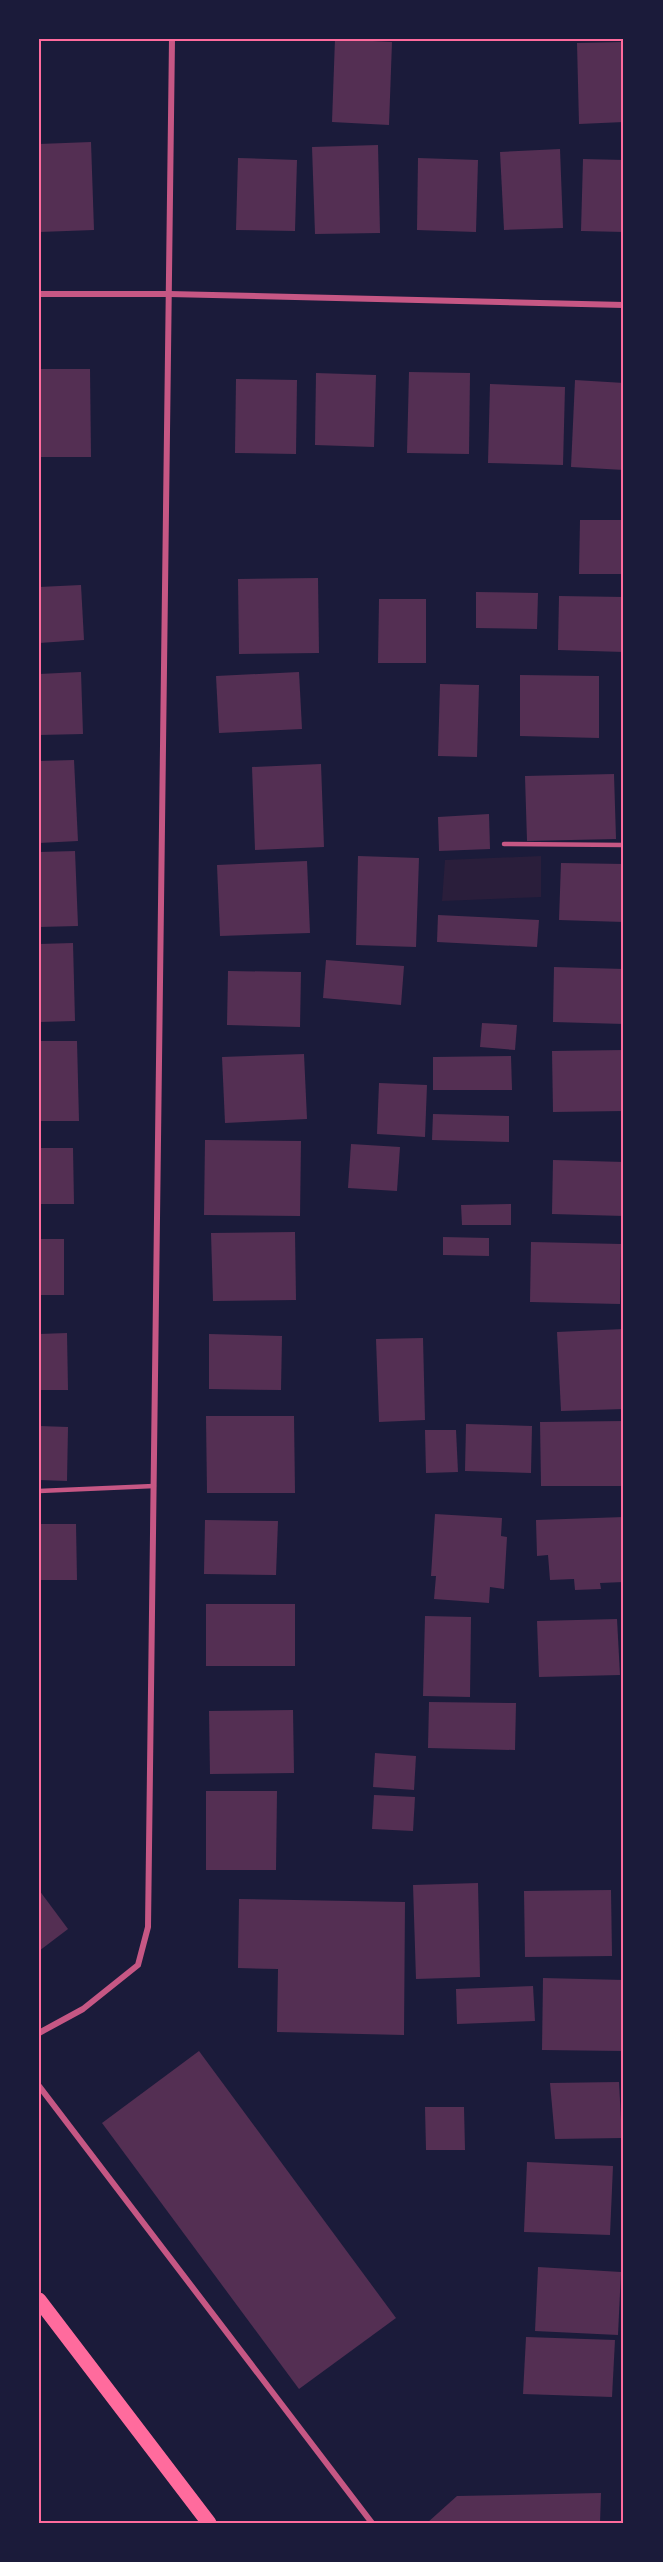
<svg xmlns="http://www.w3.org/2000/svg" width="663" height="2562" font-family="'PT Sans Narrow',sans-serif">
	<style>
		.green { fill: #2a1e3b }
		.building { fill: #542f53 }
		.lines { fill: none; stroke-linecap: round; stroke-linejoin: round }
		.service { stroke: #c65784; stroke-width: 4.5 }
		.minor { stroke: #c65784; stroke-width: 6 }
		.primary { stroke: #ff6b9d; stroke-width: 15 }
		.neatline { fill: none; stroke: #ff6b9d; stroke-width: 2 }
	</style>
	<rect width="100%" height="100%" fill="#1b1b3a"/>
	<path class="green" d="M 541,856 L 541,897 L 442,901 L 445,860 Z"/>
	<g class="building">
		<path d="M 335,39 L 392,42 L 389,125 L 332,122 Z"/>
		<path d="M 624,42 L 624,122 L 579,124 L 577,43 Z"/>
		<path d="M 91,142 L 94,230 L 39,232 L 39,144 Z"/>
		<path d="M 378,145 L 380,233 L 315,234 L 312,147 Z"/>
		<path d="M 560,149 L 563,228 L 504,230 L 500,152 Z"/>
		<path d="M 238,158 L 297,160 L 295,231 L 236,230 Z"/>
		<path d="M 418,158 L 478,160 L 476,232 L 417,230 Z"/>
		<path d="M 583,159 L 624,160 L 624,232 L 581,231 Z"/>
		<path d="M 39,369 L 90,369 L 91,457 L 39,457 Z"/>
		<path d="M 409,372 L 470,373 L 469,454 L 407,453 Z"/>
		<path d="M 316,373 L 376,375 L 374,447 L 315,445 Z"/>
		<path d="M 236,379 L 297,380 L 296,454 L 235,453 Z"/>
		<path d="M 575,380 L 624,383 L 624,470 L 571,467 Z"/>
		<path d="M 490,384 L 565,387 L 563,465 L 488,463 Z"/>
		<path d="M 580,520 L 624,520 L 624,574 L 579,574 Z"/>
		<path d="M 318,578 L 319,653 L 239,654 L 238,579 Z"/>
		<path d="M 81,585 L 84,640 L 39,643 L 39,587 Z"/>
		<path d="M 476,592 L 538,593 L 537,629 L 476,628 Z"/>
		<path d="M 559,596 L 624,597 L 624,652 L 558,650 Z"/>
		<path d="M 379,599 L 426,599 L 426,663 L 378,663 Z"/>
		<path d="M 81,672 L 83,734 L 39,735 L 39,674 Z"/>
		<path d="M 299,672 L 302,729 L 219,733 L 216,676 Z"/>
		<path d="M 520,675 L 599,676 L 599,738 L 520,736 Z"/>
		<path d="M 440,684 L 479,685 L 477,757 L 438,756 Z"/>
		<path d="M 74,760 L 78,841 L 39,843 L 39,761 Z"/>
		<path d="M 321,764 L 324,847 L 255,850 L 252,767 Z"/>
		<path d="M 614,774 L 616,839 L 527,841 L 525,776 Z"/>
		<path d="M 489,814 L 490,849 L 439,851 L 438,817 Z"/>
		<path d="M 75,851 L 78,926 L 39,927 L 39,852 Z"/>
		<path d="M 358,856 L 419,858 L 416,947 L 356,945 Z"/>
		<path d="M 307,861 L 310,933 L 220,936 L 217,865 Z"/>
		<path d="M 561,863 L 624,864 L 624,922 L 559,920 Z"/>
		<path d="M 438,915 L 539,920 L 537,947 L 437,942 Z"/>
		<path d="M 73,943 L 75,1021 L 39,1022 L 39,944 Z"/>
		<path d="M 326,960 L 404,966 L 401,1005 L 323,998 Z"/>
		<path d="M 554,967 L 624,969 L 624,1024 L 553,1022 Z"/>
		<path d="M 228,971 L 301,972 L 300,1027 L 227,1025 Z"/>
		<path d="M 482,1023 L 517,1025 L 515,1050 L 480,1047 Z"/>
		<path d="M 39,1041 L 77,1041 L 79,1121 L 39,1121 Z"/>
		<path d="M 624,1050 L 624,1111 L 553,1112 L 552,1051 Z"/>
		<path d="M 304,1054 L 307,1119 L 225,1123 L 222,1057 Z"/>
		<path d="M 511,1056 L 512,1090 L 433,1090 L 433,1057 Z"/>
		<path d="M 379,1083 L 427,1085 L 425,1137 L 377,1134 Z"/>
		<path d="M 433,1114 L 509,1116 L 509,1142 L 432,1140 Z"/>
		<path d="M 205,1140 L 301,1141 L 300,1216 L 204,1215 Z"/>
		<path d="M 351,1144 L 400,1147 L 397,1191 L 348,1188 Z"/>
		<path d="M 39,1148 L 73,1148 L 74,1204 L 39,1204 Z"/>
		<path d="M 553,1160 L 624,1162 L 624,1216 L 552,1214 Z"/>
		<path d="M 511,1204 L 511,1225 L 462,1225 L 461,1205 Z"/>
		<path d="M 295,1232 L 296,1300 L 213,1301 L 211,1233 Z"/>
		<path d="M 443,1237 L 489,1238 L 489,1256 L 443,1255 Z"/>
		<rect x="39" y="1239" width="25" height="56"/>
		<path d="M 531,1242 L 621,1244 L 620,1304 L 530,1302 Z"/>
		<path d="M 624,1329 L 624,1409 L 561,1411 L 557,1332 Z"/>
		<path d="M 67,1333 L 68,1390 L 39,1390 L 39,1334 Z"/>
		<path d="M 209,1334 L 282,1336 L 281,1390 L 209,1389 Z"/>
		<path d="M 423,1338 L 425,1420 L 379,1422 L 376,1339 Z"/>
		<path d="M 206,1416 L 294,1416 L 295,1493 L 207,1493 Z"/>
		<path d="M 624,1421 L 624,1486 L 541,1486 L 540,1422 Z"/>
		<path d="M 466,1424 L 532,1426 L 531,1473 L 465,1471 Z"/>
		<path d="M 39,1426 L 68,1427 L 67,1481 L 39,1480 Z"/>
		<path d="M 425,1430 L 456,1430 L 458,1472 L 426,1473 Z"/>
		<path d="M 435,1514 L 502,1518 L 501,1536 L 507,1537 L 504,1589 L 490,1587 L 489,1603 L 434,1599 L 436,1576 L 431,1576 Z"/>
		<path d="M 624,1517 L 624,1582 L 600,1583 L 601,1589 L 575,1590 L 574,1579 L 550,1580 L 548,1555 L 537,1556 L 536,1520 Z"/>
		<path d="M 205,1520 L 278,1521 L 276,1575 L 204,1574 Z"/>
		<path d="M 39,1524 L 76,1524 L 77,1580 L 39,1580 Z"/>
		<rect x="206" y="1604" width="89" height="62"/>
		<path d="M 425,1616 L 471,1617 L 470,1697 L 423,1696 Z"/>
		<path d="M 617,1619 L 620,1675 L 539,1677 L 537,1621 Z"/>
		<path d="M 429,1702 L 516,1703 L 515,1750 L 428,1748 Z"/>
		<path d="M 293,1710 L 294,1773 L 210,1774 L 209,1711 Z"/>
		<path d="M 375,1753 L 416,1756 L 414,1790 L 373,1787 Z"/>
		<path d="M 206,1791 L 277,1791 L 276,1870 L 206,1870 Z"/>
		<path d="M 374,1795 L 415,1797 L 413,1831 L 372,1829 Z"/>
		<path d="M 478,1883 L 480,1977 L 416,1979 L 413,1885 Z"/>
		<path d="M 39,1890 L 68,1929 L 39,1951 Z"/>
		<path d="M 611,1890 L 612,1956 L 525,1957 L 524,1891 Z"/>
		<path d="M 239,1899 L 405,1902 L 404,2035 L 277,2032 L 278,1969 L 238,1968 Z"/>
		<path d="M 543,1978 L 624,1980 L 624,2051 L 542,2050 Z"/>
		<path d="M 533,1986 L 535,2021 L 457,2024 L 456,1989 Z"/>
		<path d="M 199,2051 L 396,2318 L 299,2389 L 102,2123 Z"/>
		<path d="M 619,2082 L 622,2138 L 555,2139 L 550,2083 Z"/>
		<path d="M 425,2107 L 464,2107 L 465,2150 L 426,2150 Z"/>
		<path d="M 527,2162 L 613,2166 L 610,2235 L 524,2232 Z"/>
		<path d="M 538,2267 L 621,2272 L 618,2335 L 535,2331 Z"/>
		<path d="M 526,2337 L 615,2340 L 612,2397 L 523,2394 Z"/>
		<path d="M 601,2493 L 600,2523 L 427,2523 L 457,2496 Z"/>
	</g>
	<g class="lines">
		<g class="service">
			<path d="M 504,844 L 624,845"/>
			<path d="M 39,1491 L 154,1486"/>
		</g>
		<g class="minor">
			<path d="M 39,294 L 169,294 L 624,305"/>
			<path d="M 39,2033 L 83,2009 L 138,1965 L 148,1927 L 172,39"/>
			<path d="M 39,2086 L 372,2523"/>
		</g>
		<path class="primary" d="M 39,2300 L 209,2523"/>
	</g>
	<rect width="663" height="2562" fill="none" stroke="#1b1b3a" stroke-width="81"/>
	<rect x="40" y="40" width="582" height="2482" class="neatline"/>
</svg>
